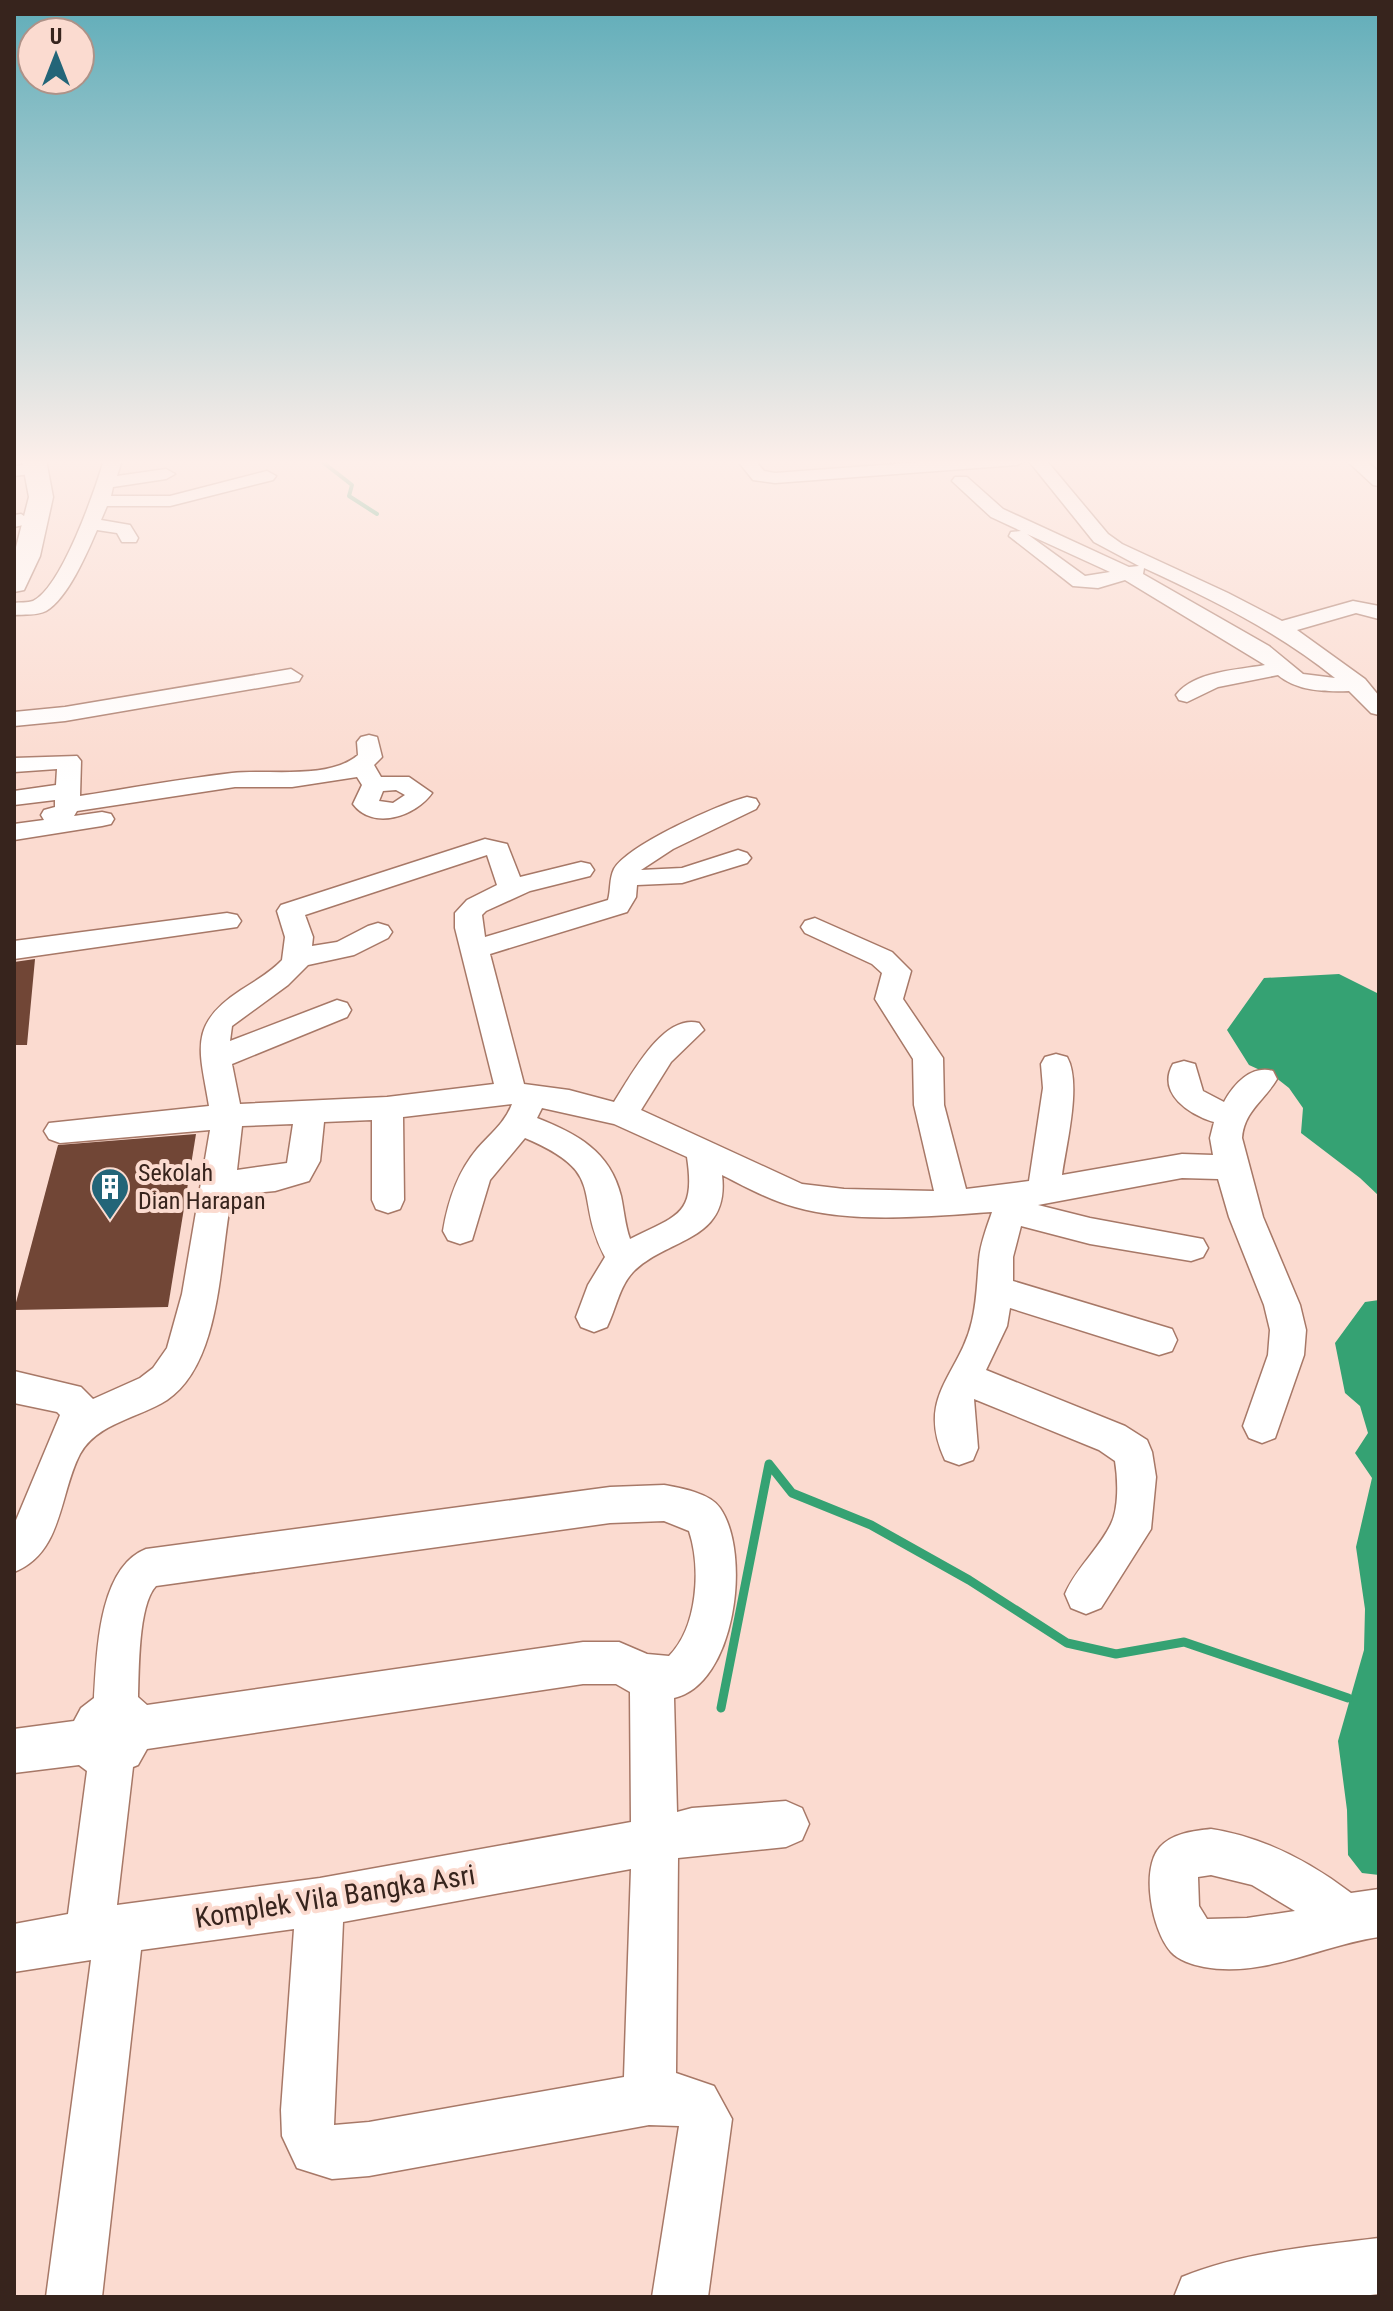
<svg xmlns="http://www.w3.org/2000/svg" width="1393" height="2311" font-family="'Roboto Condensed',sans-serif">
	<style>
		.water { fill: #35a273 }
		.lines { fill: none; stroke-linecap: round; stroke-linejoin: round }
		.stream-far1 { stroke: #35a273; stroke-width: 4 }
		.stream { stroke: #35a273; stroke-width: 9 }
		.building { fill: #714636 }
		.minor-casing { stroke: #a77867; stroke-width: 3 }
		.highway-casing { stroke: #a77867; stroke-width: 3 }
		.minor { fill: #fff; fill-rule: evenodd }
		.highway { fill: #fff; fill-rule: evenodd }
		.labels { text-anchor: middle; stroke-width: 8; stroke-linejoin: round; paint-order: stroke }
		.poi-label { font-size: 24px; fill: #37241d; stroke: #fbdbd0; text-anchor: start }
		.near-street-label { font-size: 28px; fill: #37241d; stroke: #fbdbd0 }
	</style>
	<rect width="100%" height="100%" fill="#fbdbd0"/>
	<g class="water">
		<path d="M 1339,974 L 1379,994 L 1379,1196 L 1360,1178 L 1301,1133 L 1303,1108 L 1289,1088 L 1275,1077 L 1249,1065 L 1227,1030 L 1264,978 Z"/>
		<path d="M 1379,1300 L 1379,1875 L 1362,1873 L 1348,1855 L 1347,1810 L 1338,1741 L 1364,1650 L 1365,1609 L 1356,1547 L 1372,1478 L 1355,1453 L 1368,1433 L 1360,1406 L 1345,1393 L 1335,1343 L 1365,1302 Z"/>
	</g>
	<g class="lines">
		<path class="stream-far1" d="M 320,460 L 352,485 L 349,496 L 377,514"/>
		<path class="stream" d="M 721,1708 L 769,1464 L 792,1493 L 871,1525 L 969,1580 L 1067,1643 L 1116,1654 L 1184,1642 L 1348,1698"/>
	</g>
	<g class="building">
		<path d="M 35,959 L 27,1045 L 14,1045 L 14,962 Z"/>
		<path d="M 196,1134 L 168,1307 L 14,1310 L 58,1145 Z"/>
	</g>
	<g class="lines">
		<g class="minor-casing">
			<g id="minor">
				<path d="M 104,460 L 122,460 L 117,476 L 166,469 L 175,474 L 166,479 L 113,487 L 111,496 L 170,496 L 267,471 L 276,476 L 273,480 L 170,506 L 107,506 L 101,520 L 130,525 L 138,538 L 136,542 L 122,542 L 117,533 L 97,530 C 87,553 68,598 46,611 C 37,616 23,614 14,615 L 14,603 C 19,602 28,603 33,601 C 62,587 95,490 104,460 Z"/>
				<path d="M 737,460 L 755,460 L 764,471 L 775,473 L 949,460 L 1026,460 L 1017,465 L 775,483 L 753,480 Z"/>
				<path d="M 1028,460 L 1046,460 L 1108,534 L 1122,544 L 1228,593 L 1282,621 L 1353,601 L 1379,606 L 1379,619 L 1356,613 L 1297,630 L 1365,679 L 1379,696 L 1379,715 L 1371,713 L 1349,691 C 1325,692 1297,691 1278,675 L 1218,687 L 1187,702 L 1179,700 L 1176,695 C 1194,671 1238,670 1265,665 L 1125,580 L 1098,588 L 1073,586 L 1009,536 L 1011,532 L 1021,531 L 991,517 L 952,481 L 955,477 L 967,477 L 1003,509 L 1129,567 L 1139,566 L 1094,542 ZM 1027,534 L 1110,572 L 1085,576 ZM 1144,568 C 1211,599 1277,631 1335,678 L 1303,674 L 1269,646 L 1143,574 Z"/>
				<path d="M 1346,460 L 1365,460 L 1379,472 L 1379,486 L 1373,485 Z"/>
				<path d="M 25,465 L 31,466 L 34,470 L 31,474 L 14,476 L 14,466 Z"/>
				<path d="M 21,514 L 30,520 L 28,524 L 14,527 L 14,515 Z"/>
				<path d="M 291,669 L 302,676 L 299,681 L 65,721 L 14,726 L 14,712 L 65,707 Z"/>
				<path d="M 369,735 L 377,737 L 382,757 L 374,765 L 381,777 L 409,777 L 432,793 C 416,816 373,831 353,804 L 362,785 L 357,777 L 292,787 L 235,787 L 77,811 L 74,816 L 102,812 L 111,814 L 114,819 L 111,824 L 102,826 L 14,840 L 14,824 L 44,820 L 41,815 L 44,810 L 55,807 L 55,800 L 14,805 L 14,791 L 56,785 L 57,769 L 14,772 L 14,758 L 77,756 L 81,761 L 80,796 C 130,788 181,779 232,773 C 269,769 329,780 358,755 L 357,742 L 361,737 ZM 396,790 L 405,795 L 393,803 L 379,801 L 383,791 Z"/>
				<path d="M 747,797 L 756,799 L 759,804 L 756,809 L 673,849 L 641,870 L 682,868 L 738,850 L 747,853 L 751,858 L 747,863 L 682,883 L 637,885 L 636,897 L 627,912 L 490,954 L 524,1084 L 569,1090 L 614,1102 C 631,1076 663,1013 699,1023 L 704,1030 L 671,1062 L 641,1110 L 802,1184 L 844,1189 L 934,1191 L 914,1105 L 913,1059 L 875,999 L 882,973 L 872,964 L 805,933 L 801,927 L 805,921 L 815,918 L 892,952 L 911,971 L 903,999 L 943,1058 L 944,1105 L 966,1189 L 1029,1181 L 1043,1088 L 1041,1064 L 1045,1057 L 1056,1054 L 1067,1057 C 1082,1083 1066,1145 1062,1175 L 1182,1154 L 1213,1155 L 1210,1138 L 1214,1122 C 1191,1115 1156,1094 1173,1064 L 1184,1061 L 1195,1064 L 1203,1091 L 1224,1102 C 1234,1084 1251,1065 1273,1071 L 1277,1079 C 1265,1100 1244,1111 1242,1138 L 1263,1217 L 1300,1305 L 1306,1330 L 1304,1355 L 1275,1438 L 1262,1443 L 1249,1438 L 1243,1426 L 1268,1355 L 1270,1330 L 1264,1305 L 1229,1217 L 1218,1179 L 1182,1178 L 1038,1205 L 1090,1218 L 1203,1239 L 1208,1248 L 1203,1257 L 1191,1261 L 1090,1244 L 1021,1226 L 1013,1257 L 1013,1281 L 1172,1329 L 1177,1340 L 1172,1351 L 1159,1355 L 1010,1308 L 1007,1326 L 986,1370 L 1125,1426 L 1147,1440 L 1152,1452 L 1156,1477 L 1151,1529 L 1101,1608 L 1086,1614 L 1071,1608 L 1065,1594 C 1076,1568 1099,1549 1111,1524 C 1119,1508 1118,1479 1115,1461 L 1099,1450 L 974,1399 L 978,1448 L 973,1460 L 959,1465 L 945,1460 C 915,1396 960,1375 972,1321 C 977,1300 977,1281 979,1260 C 980,1244 987,1227 992,1212 C 931,1216 854,1224 795,1207 C 769,1200 746,1187 722,1175 C 730,1242 668,1237 633,1272 C 619,1287 616,1309 607,1327 L 594,1332 L 581,1327 L 576,1317 L 588,1285 L 605,1257 C 572,1194 610,1174 525,1138 L 490,1180 L 472,1240 L 460,1244 L 448,1240 L 443,1231 C 448,1201 457,1173 477,1149 C 490,1134 505,1123 512,1104 L 403,1117 L 404,1200 L 400,1209 L 388,1213 L 376,1209 L 372,1200 L 372,1120 L 324,1122 L 320,1161 L 309,1181 L 275,1191 L 232,1195 C 219,1255 223,1362 167,1400 C 139,1418 97,1423 80,1454 C 59,1494 63,1553 14,1572 L 14,1525 L 60,1415 L 57,1412 L 14,1403 L 14,1371 L 81,1387 L 93,1399 L 140,1378 L 153,1368 L 167,1348 L 182,1294 L 210,1130 L 60,1143 L 49,1139 L 44,1131 L 49,1123 L 209,1106 C 200,1051 187,1025 241,990 C 255,981 271,972 282,960 L 285,937 L 277,911 L 281,905 L 485,839 L 507,844 L 520,877 L 581,862 L 590,864 L 594,870 L 590,876 L 530,891 L 486,911 L 482,915 L 485,937 L 608,900 C 611,890 609,879 614,869 C 628,845 719,804 747,797 ZM 487,855 L 497,885 L 467,900 L 455,913 L 455,928 L 494,1084 L 387,1097 L 240,1104 L 232,1064 L 347,1017 L 351,1010 L 347,1003 L 337,1000 L 230,1041 L 232,1026 L 288,985 L 308,965 L 354,955 L 388,938 L 392,932 L 388,926 L 378,923 L 368,926 L 337,942 L 312,946 L 313,937 L 305,915 ZM 542,1108 L 614,1124 L 687,1157 C 696,1216 677,1215 630,1239 C 625,1225 624,1210 621,1196 C 610,1151 577,1134 537,1118 ZM 293,1124 L 287,1163 L 237,1170 L 242,1126 Z"/>
				<path d="M 227,913 L 237,915 L 241,921 L 237,927 L 14,959 L 14,941 Z"/>
				<path d="M 664,1485 C 681,1488 710,1493 720,1508 C 752,1554 735,1685 674,1698 L 677,1812 L 692,1808 L 786,1801 L 802,1808 L 809,1824 L 802,1840 L 786,1847 L 678,1858 L 676,2073 L 714,2086 L 732,2119 L 708,2297 L 652,2297 L 679,2126 L 649,2125 L 369,2176 L 332,2179 L 297,2168 L 282,2136 L 281,2110 L 294,1929 L 141,1950 L 102,2297 L 46,2297 L 91,1960 L 14,1972 L 14,1924 L 68,1914 L 87,1771 L 79,1765 L 14,1773 L 14,1729 L 74,1721 L 81,1708 L 94,1698 C 97,1653 98,1568 146,1549 L 610,1487 ZM 664,1521 L 689,1531 C 701,1567 698,1627 669,1656 L 647,1654 L 619,1642 L 583,1642 L 147,1705 L 138,1697 C 139,1671 138,1605 156,1586 L 610,1523 ZM 583,1684 L 616,1684 L 630,1692 L 631,1822 L 320,1878 L 117,1905 L 133,1767 L 138,1765 L 147,1749 ZM 631,1869 L 624,2077 L 369,2122 L 334,2125 L 343,1922 Z"/>
				<path d="M 1211,1829 C 1263,1837 1309,1861 1351,1893 L 1379,1889 L 1379,1937 C 1322,1945 1264,1978 1204,1967 C 1193,1965 1178,1960 1171,1952 C 1152,1931 1140,1869 1160,1847 C 1173,1833 1193,1831 1211,1829 ZM 1211,1875 L 1252,1885 L 1295,1911 L 1247,1918 L 1207,1919 L 1199,1906 L 1198,1877 Z"/>
				<path d="M 1379,2238 L 1379,2294 L 1353,2297 L 1174,2297 L 1182,2277 C 1243,2252 1314,2246 1379,2238 Z"/>
			</g>
		</g>
		<g class="highway-casing">
			<path id="highway" d="M 22,460 L 46,460 L 53,497 L 40,556 L 24,590 L 14,592 L 14,555 L 29,497 Z"/>
		</g>
		<use href="#minor" class="minor"/>
		<use href="#highway" class="highway"/>
	</g>
	<linearGradient id="sky" x2="0" y2="1"><stop stop-color="#60adb9"/><stop offset="0.59" stop-color="#fdefea"/><stop offset="1" stop-color="#fdefea" stop-opacity="0"/></linearGradient>
	<rect width="1393" height="783" fill="url(#sky)"/>
	<defs>
		<g id="building-pin" transform="scale(2)"><path d="M0 17L-7.5 6A9.5 9.5 0 1 1 7.5 6Z" fill="#236578" stroke="#fbdbd0"/><path d="M-4-6H4V6H1V3H-1V6H-4ZM-2.5-4.3h1.7v1.8h-1.7ZM.8-4.3h1.7v1.8H.8ZM-2.5-1h1.7V.8h-1.7ZM.8-1h1.7V.8H.8Z" fill="#fff"/></g>
	</defs>
	<g fill-rule="evenodd">
		<use href="#building-pin" x="110" y="1187"/>
	</g>
	<g class="labels">
		<g class="poi-label">
			<text x="138" y="1181">Sekolah<tspan x="138" dy="28">Dian Harapan</tspan></text>
		</g>
		<g class="near-street-label">
			<text transform="translate(335 1896) rotate(-9)" y="10">Komplek Vila Bangka Asri</text>
		</g>
	</g>
	<rect width="1393" height="2311" fill="none" stroke="#37241d" stroke-width="32"/>
	<g transform="translate(56 56)"><circle r="38" fill="#fbdbd0" stroke="#ad9288" stroke-width="2"/>
	<path d="M0-6L14 30L0 20L-14 30Z" fill="#236578"/>
	<text y="-12" font-size="22" font-weight="bold" text-anchor="middle" fill="#37241d">U</text>
	</g>
</svg>
